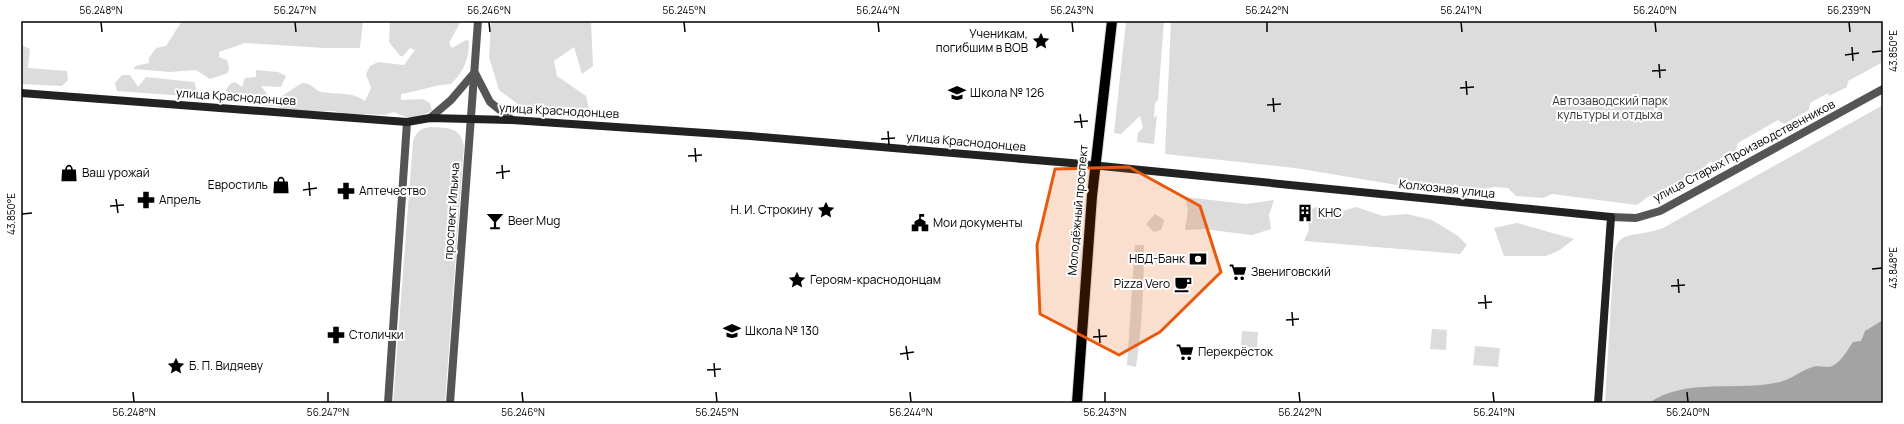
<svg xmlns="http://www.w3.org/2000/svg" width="1904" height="424" font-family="Manrope,sans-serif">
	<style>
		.green { fill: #dcdcdc }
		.water { fill: #a3a3a3 }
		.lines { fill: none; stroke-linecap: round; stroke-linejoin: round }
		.primary-casing { stroke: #dbdbdb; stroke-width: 12 }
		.tertiary { stroke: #555; stroke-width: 8 }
		.secondary { stroke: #222; stroke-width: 8 }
		.primary { stroke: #000; stroke-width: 10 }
		.marked { fill: #e8590c; fill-opacity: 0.2; stroke: #e8590c; stroke-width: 3; stroke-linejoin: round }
		.ticks { fill: none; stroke: #000; stroke-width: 1.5 }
		.labels { text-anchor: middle; stroke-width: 4; stroke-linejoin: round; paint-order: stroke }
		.poi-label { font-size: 12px; fill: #000; stroke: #fff; text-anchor: start }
		.street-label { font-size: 12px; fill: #000; stroke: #fff }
		.park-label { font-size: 12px; fill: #333; stroke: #fff }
		.neatline { fill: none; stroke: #000; stroke-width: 1.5 }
		.ticks-label { font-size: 10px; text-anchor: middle; fill: #000 }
	</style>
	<rect width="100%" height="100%" fill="#fff"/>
	<g class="green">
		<path d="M 182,21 L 363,21 L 360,48 L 323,48 L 245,43 L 219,52 L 219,57 L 227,60 L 229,67 L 228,73 L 210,79 L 196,70 L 170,72 L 134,69 L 135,66 L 149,63 L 149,58 L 156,48 L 166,46 Z"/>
		<path d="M 390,21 L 461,21 L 449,43 L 452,48 L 466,40 L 469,41 C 469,59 464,71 451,84 C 434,85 419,91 401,94 L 401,100 L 423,99 L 430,103 L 432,110 C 418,120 409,120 394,112 L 384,115 L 365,114 L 350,116 L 334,111 L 286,111 L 278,107 L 258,105 L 242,94 L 238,97 L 230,96 L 226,90 L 230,84 L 235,82 L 242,87 L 245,78 L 256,77 L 256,70 L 278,72 L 286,76 L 281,87 L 261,86 L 273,102 L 302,83 C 314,84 314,90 321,92 C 338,95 350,91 365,101 L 371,88 L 366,74 L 370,66 L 378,62 L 404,65 L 415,50 L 410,48 L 403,56 L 400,56 L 389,42 Z"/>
		<path d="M 491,21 L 591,21 L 593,66 L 582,74 L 574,47 L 554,61 L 557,76 L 586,96 L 590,113 L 523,108 L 499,90 L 489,57 Z"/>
		<path d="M 1126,21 L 1164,21 L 1158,100 L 1155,103 L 1154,118 L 1157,115 L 1154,144 L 1137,142 L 1138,133 L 1143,128 L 1140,116 L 1121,134 L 1114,133 Z"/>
		<path d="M 1171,21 L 1883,21 L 1883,62 L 1848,81 L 1847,87 L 1829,96 L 1828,93 L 1810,103 L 1809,110 L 1784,124 L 1778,120 L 1738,143 L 1732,160 L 1720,168 L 1711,161 L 1679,189 L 1649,196 L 1637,205 L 1552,194 L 1543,198 L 1516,196 L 1508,188 L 1495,187 L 1465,192 L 1455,184 L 1447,190 L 1397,185 L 1295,168 L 1165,154 Z"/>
		<path d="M 21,45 L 30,49 L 28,68 L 67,71 L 68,80 L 62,86 L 21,84 Z"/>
		<path d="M 122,75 L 130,75 L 138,87 L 146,77 L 194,82 L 199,97 L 117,91 L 115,83 Z"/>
		<path d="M 1883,105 L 1883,403 L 1605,403 L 1614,253 C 1619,234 1627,236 1644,233 C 1650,232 1657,230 1663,228 Z"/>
		<path d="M 430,127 C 447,128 460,126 464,146 L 445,403 L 393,403 L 413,142 C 416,132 419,129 430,127 Z"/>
		<path d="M 1185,197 L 1246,204 L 1274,200 L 1269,215 L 1271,229 L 1252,235 L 1203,229 L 1185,230 L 1188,210 Z"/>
		<path d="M 1316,207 L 1339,212 L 1356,207 L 1383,216 L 1407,214 L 1432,220 L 1458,236 L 1467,245 L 1460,254 L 1304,241 L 1309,230 L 1307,211 Z"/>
		<path d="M 1155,214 L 1164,220 L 1161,230 L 1154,232 L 1146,224 Z"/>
		<path d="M 1517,223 L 1574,239 L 1560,250 L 1546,256 L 1504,256 L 1494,228 Z"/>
		<path d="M 1135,245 L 1144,245 C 1144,286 1142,327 1136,367 L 1127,365 Z"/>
		<path d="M 1432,329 L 1447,330 L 1446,350 L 1430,349 Z"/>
		<path d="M 1242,331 L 1258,332 L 1257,349 L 1241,347 Z"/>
		<path d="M 1475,346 L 1500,348 L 1498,367 L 1473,365 Z"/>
	</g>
	<path class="water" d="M 1883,320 L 1883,403 L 1649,403 C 1686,377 1737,392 1780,382 C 1792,379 1803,369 1816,366 C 1819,366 1824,367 1828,367 C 1839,366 1847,351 1853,342 L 1861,341 L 1865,331 Z"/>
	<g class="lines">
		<g class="primary-casing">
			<path id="primary" d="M 1077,403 L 1092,196 L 1112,21"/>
		</g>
		<g class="tertiary">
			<path d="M 475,73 L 490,102 L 512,120"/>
			<path d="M 430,118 L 451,100 L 474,73"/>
			<path d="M 1611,217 L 1636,218 L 1660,211 L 1883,89"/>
			<path d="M 388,403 L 407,122"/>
			<path d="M 450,403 L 478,21"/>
		</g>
		<path class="secondary" d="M 21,93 L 407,122 L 430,118 L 512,120 L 750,136 L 1071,163 L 1611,217 L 1598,403"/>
		<use href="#primary" class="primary"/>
	</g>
	<path class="marked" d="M 1129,167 L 1200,206 L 1221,272 L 1160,332 L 1119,355 L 1040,314 L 1037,245 L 1055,169 Z"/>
	<path class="ticks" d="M 101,22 L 102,32M 295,22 L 296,32M 489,22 L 490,32M 684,22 L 685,32M 878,22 L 879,32M 1072,22 L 1073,32M 1267,22 L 1267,32M 1461,22 L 1462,32M 1655,22 L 1656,32M 1849,22 L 1850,32M 1852,47 L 1853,61M 1872,52 L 1882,51M 1845,55 L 1859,53M 1659,64 L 1660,78M 1652,71 L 1666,70M 1466,81 L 1467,95M 1460,88 L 1474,87M 1273,98 L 1274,112M 1267,105 L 1281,104M 1080,114 L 1082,128M 1074,122 L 1088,121M 888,131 L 889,145M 881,139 L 895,138M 695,148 L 696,162M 688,156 L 702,155M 502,165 L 503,179M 496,173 L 510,171M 309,182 L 310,196M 303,190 L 317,188M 116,199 L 118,213M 110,206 L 124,205M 22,214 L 32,213M 1872,269 L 1882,268M 1678,279 L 1679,293M 1671,286 L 1685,285M 1485,295 L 1486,309M 1478,303 L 1492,302M 1292,312 L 1293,326M 1286,320 L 1299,319M 1099,329 L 1100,343M 1093,337 L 1107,336M 906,346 L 908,360M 900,354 L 914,352M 714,363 L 715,377M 707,370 L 721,369M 133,392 L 134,402M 328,392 L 328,402M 522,392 L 523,402M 716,392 L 717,402M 910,392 L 911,402M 1105,392 L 1105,402M 1299,392 L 1300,402M 1493,392 L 1494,402M 1687,392 L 1688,402"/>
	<defs>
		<g id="sight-bare" transform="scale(1.38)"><path d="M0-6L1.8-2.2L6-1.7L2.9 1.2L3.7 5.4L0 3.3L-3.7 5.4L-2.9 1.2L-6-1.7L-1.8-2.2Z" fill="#000" stroke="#fff" stroke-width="2.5" paint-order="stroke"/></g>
		<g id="school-bare" transform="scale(1.38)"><path d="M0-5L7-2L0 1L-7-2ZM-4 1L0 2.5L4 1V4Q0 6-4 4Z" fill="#000" stroke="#fff" stroke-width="2.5" paint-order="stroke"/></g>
		<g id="shop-bare" transform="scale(1.38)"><path d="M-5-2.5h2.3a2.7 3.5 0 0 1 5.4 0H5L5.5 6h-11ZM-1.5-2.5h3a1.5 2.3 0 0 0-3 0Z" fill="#000" stroke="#fff" stroke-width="2.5" paint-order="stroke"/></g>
		<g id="pharmacy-bare" transform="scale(1.38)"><path d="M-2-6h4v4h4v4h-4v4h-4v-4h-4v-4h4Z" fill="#000" stroke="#fff" stroke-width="2.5" paint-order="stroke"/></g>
		<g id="building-bare" transform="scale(1.38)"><path d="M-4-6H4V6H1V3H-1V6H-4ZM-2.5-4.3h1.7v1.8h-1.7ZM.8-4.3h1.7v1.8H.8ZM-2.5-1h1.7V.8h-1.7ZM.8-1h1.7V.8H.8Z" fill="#000" stroke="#fff" stroke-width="2.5" paint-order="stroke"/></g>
		<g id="bar-bare" transform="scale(1.38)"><path d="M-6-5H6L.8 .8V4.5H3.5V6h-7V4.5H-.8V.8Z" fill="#000" stroke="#fff" stroke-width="2.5" paint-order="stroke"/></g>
		<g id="civic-bare" transform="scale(1.38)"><path d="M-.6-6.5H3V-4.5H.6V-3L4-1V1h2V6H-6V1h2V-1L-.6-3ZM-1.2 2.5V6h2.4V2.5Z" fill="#000" stroke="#fff" stroke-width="2.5" paint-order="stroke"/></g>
		<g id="bank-bare" transform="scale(1.38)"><path d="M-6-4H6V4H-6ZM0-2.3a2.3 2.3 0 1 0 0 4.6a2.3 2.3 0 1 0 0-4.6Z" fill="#000" stroke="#fff" stroke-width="2.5" paint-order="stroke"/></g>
		<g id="supermarket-bare" transform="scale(1.38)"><path d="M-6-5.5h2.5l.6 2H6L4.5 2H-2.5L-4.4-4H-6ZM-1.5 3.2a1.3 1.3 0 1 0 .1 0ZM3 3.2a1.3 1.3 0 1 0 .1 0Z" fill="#000" stroke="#fff" stroke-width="2.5" paint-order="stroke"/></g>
		<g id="cafe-bare" transform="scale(1.38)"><path d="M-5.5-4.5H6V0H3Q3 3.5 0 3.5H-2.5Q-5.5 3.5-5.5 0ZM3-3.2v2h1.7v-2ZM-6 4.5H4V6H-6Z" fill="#000" stroke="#fff" stroke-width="2.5" paint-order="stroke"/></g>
	</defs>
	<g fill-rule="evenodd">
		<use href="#sight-bare" x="1041" y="41"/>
		<use href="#school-bare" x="957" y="93"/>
		<use href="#shop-bare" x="69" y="173"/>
		<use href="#shop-bare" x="281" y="185"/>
		<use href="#pharmacy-bare" x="346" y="191"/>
		<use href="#pharmacy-bare" x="146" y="200"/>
		<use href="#sight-bare" x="826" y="210"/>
		<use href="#building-bare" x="1305" y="213"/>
		<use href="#bar-bare" x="495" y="221"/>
		<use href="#civic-bare" x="920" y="223"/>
		<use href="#bank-bare" x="1198" y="259"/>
		<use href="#supermarket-bare" x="1238" y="272"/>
		<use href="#sight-bare" x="797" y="280"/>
		<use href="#cafe-bare" x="1183" y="284"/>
		<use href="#school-bare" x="732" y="331"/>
		<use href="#pharmacy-bare" x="336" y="335"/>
		<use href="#supermarket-bare" x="1185" y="352"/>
		<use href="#sight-bare" x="176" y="366"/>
	</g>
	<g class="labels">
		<g class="poi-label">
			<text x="1028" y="38" text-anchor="end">Ученикам,<tspan x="1028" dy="14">погибшим в ВОВ</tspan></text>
			<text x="970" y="97">Школа № 126</text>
			<text x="82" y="177">Ваш урожай</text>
			<text x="268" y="189" text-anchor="end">Евростиль</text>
			<text x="359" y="195">Аптечество</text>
			<text x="159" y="204">Апрель</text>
			<text x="813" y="214" text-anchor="end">Н. И. Строкину</text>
			<text x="1318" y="217">КНС</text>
			<text x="508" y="225">Beer Mug</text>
			<text x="933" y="227">Мои документы</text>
			<text x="1185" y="263" text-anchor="end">НБД-Банк</text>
			<text x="1251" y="276">Звениговский</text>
			<text x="810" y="284">Героям-краснодонцам</text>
			<text x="1170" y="288" text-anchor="end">Pizza Vero</text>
			<text x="745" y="335">Школа № 130</text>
			<text x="349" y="339">Столички</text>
			<text x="1198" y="356">Перекрёсток</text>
			<text x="189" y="370">Б. П. Видяеву</text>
		</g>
		<g class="street-label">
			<text transform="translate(236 97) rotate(4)" y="4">улица Краснодонцев</text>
			<text transform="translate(559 111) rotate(3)" y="4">улица Краснодонцев</text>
			<text transform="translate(966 142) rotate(5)" y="4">улица Краснодонцев</text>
			<text transform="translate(1744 151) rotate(-28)" y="4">улица Старых Производственников</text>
			<text transform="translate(1447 189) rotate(6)" y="4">Колхозная улица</text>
			<text transform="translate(1078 210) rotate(-85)" y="4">Молодёжный проспект</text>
			<text transform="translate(452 211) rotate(-86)" y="4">проспект Ильича</text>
		</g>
		<g class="park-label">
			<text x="1610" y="105">Автозаводский парк<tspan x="1610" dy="14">культуры и отдыха</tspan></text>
		</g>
	</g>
	<rect width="1904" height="424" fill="none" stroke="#ffffff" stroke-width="44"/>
	<rect x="22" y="22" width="1860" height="380" class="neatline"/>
	<g class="ticks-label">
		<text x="101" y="14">56.248°N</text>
		<text x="295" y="14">56.247°N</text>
		<text x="489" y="14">56.246°N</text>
		<text x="684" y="14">56.245°N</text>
		<text x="878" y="14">56.244°N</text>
		<text x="1072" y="14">56.243°N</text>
		<text x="1267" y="14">56.242°N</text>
		<text x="1461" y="14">56.241°N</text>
		<text x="1655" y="14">56.240°N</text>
		<text x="1849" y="14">56.239°N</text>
		<text transform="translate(1893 51) rotate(-90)" y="4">43.850°E</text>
		<text transform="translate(11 214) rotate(-90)" y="4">43.850°E</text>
		<text transform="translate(1893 268) rotate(-90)" y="4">43.848°E</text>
		<text x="134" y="416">56.248°N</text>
		<text x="328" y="416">56.247°N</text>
		<text x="523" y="416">56.246°N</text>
		<text x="717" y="416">56.245°N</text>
		<text x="911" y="416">56.244°N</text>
		<text x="1105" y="416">56.243°N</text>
		<text x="1300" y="416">56.242°N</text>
		<text x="1494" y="416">56.241°N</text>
		<text x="1688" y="416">56.240°N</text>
	</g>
</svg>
